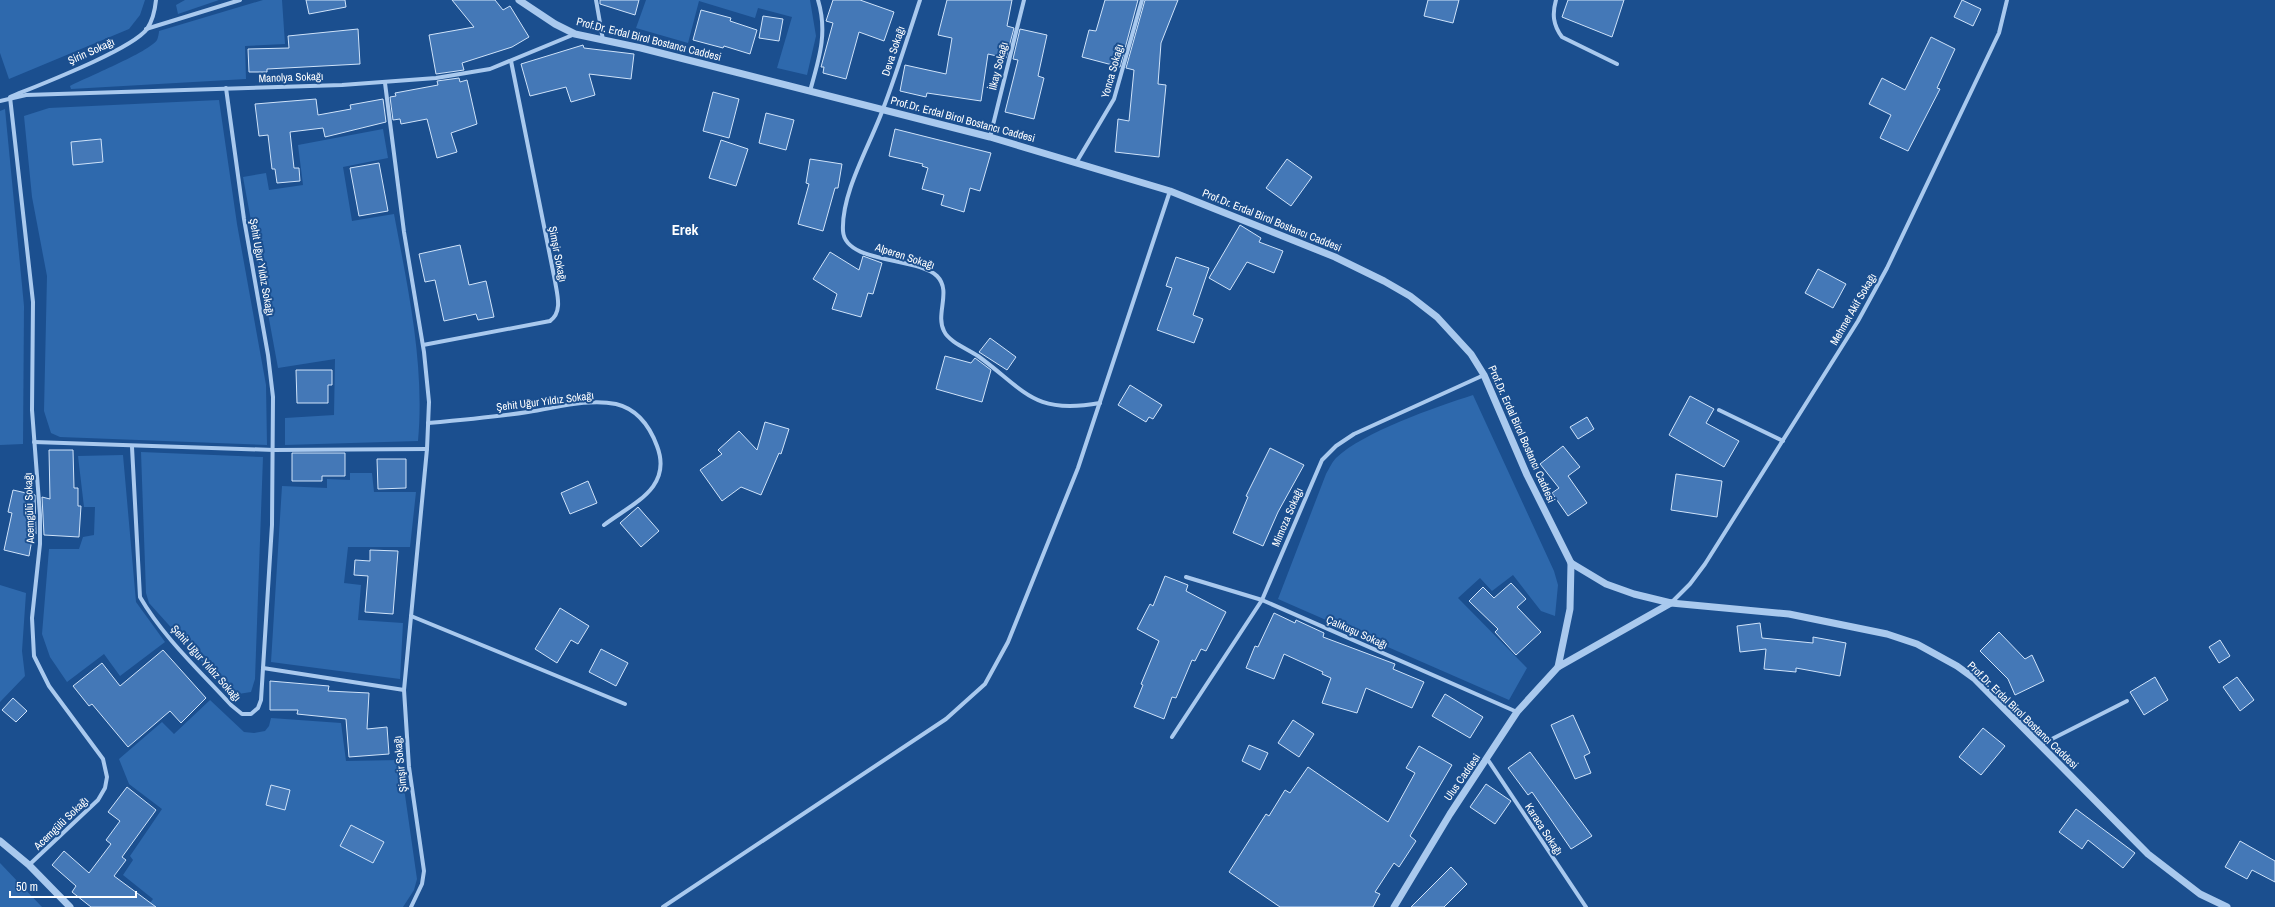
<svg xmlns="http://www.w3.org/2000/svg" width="2275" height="907" font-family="'Archivo Narrow',sans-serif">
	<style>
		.green { fill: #2e69ad }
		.building { fill: #4478b7; stroke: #cfe3fa }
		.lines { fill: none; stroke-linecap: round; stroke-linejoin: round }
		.minor { stroke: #a9c9ee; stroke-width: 4 }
		.tertiary { stroke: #a9c9ee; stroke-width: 7 }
		.labels { text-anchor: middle; stroke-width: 4; stroke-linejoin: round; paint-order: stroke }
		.street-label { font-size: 11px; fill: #fff; stroke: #1b4f8f }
		.district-label { font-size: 15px; font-weight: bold; fill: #fff; stroke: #1b4f8f }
	</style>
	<rect width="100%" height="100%" fill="#1b4f8f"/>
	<g class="green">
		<path d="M 0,0 L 145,0 L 140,15 L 129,29 L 9,79 L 0,53 Z"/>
		<path d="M 185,0 L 219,0 L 178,14 L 176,5 Z"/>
		<path d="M 263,0 L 282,0 L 285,44 L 245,46 L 246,79 L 71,89 L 70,86 C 85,78 149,52 157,40 C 158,38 159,33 159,31 Z"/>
		<path d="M 646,0 L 810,0 L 816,36 L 807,75 L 777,68 L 792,17 L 758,8 L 755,18 L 699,1 L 688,43 L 636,28 Z"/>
		<path d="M 219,100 L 237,224 L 266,385 L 267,445 L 60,437 L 51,433 L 44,411 L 47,276 L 32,197 L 24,116 L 49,108 Z"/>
		<path d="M 5,109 L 24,306 L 23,444 L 0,445 L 0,111 Z"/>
		<path d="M 383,129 L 388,158 L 343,167 L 352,221 L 394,214 C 408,289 425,365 418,441 L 285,445 L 285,418 L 334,415 L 335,359 L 278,368 L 243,177 L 266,173 L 269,190 L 303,185 L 298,145 Z"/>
		<path d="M 1473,395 L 1554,571 L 1558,585 L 1555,616 L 1541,611 L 1513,575 L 1492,591 L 1480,578 L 1458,598 L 1527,668 L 1509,700 L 1278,599 L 1326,474 C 1329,469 1332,462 1336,458 C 1363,432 1436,407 1473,395 Z"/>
		<path d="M 141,452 L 263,457 L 255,679 L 251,692 L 232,695 L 149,603 L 146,593 Z"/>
		<path d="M 123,455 L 136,602 L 165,642 L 120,676 L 104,654 L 67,682 L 50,657 L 42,634 L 49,549 L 79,549 L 83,537 L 94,535 L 95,507 L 84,507 L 78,456 Z"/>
		<path d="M 350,473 L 372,473 L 374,492 L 416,492 L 410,547 L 348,547 L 344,583 L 361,585 L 358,620 L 403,623 L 400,679 L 271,662 L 282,486 L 327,488 L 327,479 L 350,480 Z"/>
		<path d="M 0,585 L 26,593 L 22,651 L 25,676 L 0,702 Z"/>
		<path d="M 210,700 L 244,732 L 254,733 L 265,731 L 269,726 L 271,718 L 341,723 L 346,761 L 400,760 L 417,879 L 414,890 L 403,907 L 147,907 L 153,899 L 123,875 L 133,860 L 130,856 L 162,809 L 129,784 L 119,759 L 162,722 L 174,734 Z"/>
		<path d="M 0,863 L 42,907 L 0,907 Z"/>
	</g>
	<g class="building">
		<path d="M 306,0 L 345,0 L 346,7 L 309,14 Z"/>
		<path d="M 452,0 L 495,0 L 503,10 L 510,6 L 529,37 L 512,47 L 462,63 L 464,70 L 436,74 L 429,35 L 474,27 Z"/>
		<path d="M 600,0 L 639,0 L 635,15 L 600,4 Z"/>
		<path d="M 833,0 L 860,0 L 894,12 L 884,41 L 859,32 L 846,79 L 823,73 L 824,67 L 821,67 L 833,23 L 826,21 Z"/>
		<path d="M 947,0 L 1012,0 L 1007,26 L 1014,28 L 1006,58 L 988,54 L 981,101 L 927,93 L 926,97 L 900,91 L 905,65 L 946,74 L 952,38 L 938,35 Z"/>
		<path d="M 1105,0 L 1138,0 L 1120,67 L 1082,57 L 1089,30 L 1096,31 Z"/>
		<path d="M 1145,0 L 1178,0 L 1161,43 L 1158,84 L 1166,85 L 1159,157 L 1115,152 L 1118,119 L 1129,121 L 1134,70 L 1126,68 Z"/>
		<path d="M 1428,0 L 1459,0 L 1453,23 L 1424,16 Z"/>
		<path d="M 1568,0 L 1624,0 L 1612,37 L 1562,17 Z"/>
		<path d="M 1962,0 L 1981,9 L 1973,26 L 1954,17 Z"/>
		<path d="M 701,10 L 731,18 L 730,21 L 757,30 L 750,54 L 724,46 L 723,48 L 693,40 Z"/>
		<path d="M 763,16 L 783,19 L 779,41 L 759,38 Z"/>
		<path d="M 358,29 L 360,64 L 267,69 L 267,72 L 249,72 L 248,49 L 289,48 L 288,36 Z"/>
		<path d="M 1020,29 L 1047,35 L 1038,76 L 1044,78 L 1034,119 L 1005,112 L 1018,60 L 1013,59 Z"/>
		<path d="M 1931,37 L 1955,49 L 1937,88 L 1940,89 L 1908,151 L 1880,138 L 1891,115 L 1869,104 L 1882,78 L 1905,90 Z"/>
		<path d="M 583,45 L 584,48 L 634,54 L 631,79 L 589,74 L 595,95 L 571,102 L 566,87 L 530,96 L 521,64 Z"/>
		<path d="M 459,78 L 460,82 L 467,80 L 477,124 L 451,133 L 457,152 L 437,158 L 427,119 L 401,124 L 400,119 L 393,120 L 390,97 L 396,96 L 395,93 L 438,85 L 437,81 Z"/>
		<path d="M 713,92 L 739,99 L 729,138 L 703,131 Z"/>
		<path d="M 316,99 L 318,115 L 351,109 L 350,105 L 383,99 L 386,122 L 325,137 L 323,128 L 290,132 L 294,168 L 299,168 L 300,181 L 277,183 L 275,169 L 272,169 L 268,135 L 259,136 L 255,104 Z"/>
		<path d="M 766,113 L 794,120 L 786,150 L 759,143 Z"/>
		<path d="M 895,129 L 991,153 L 980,191 L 970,188 L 964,212 L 941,205 L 944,195 L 922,189 L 928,168 L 922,166 L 923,164 L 889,156 Z"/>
		<path d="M 101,139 L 103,162 L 73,165 L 71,142 Z"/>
		<path d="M 721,140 L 748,149 L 736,186 L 709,178 Z"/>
		<path d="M 810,159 L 842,164 L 838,188 L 835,188 L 823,231 L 798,224 L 809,184 L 806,183 Z"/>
		<path d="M 1287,159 L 1312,177 L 1291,206 L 1266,188 Z"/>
		<path d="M 379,163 L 388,211 L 359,216 L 350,168 Z"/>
		<path d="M 1240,225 L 1261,238 L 1259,242 L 1283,251 L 1274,273 L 1247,262 L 1230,290 L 1209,278 Z"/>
		<path d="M 460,245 L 469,285 L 486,281 L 494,317 L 478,320 L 476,314 L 444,321 L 435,280 L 425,282 L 419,254 Z"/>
		<path d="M 830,252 L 859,270 L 863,256 L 882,263 L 873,294 L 868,293 L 861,317 L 832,309 L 837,294 L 813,279 Z"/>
		<path d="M 1176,257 L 1209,268 L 1193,315 L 1203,319 L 1194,343 L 1157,330 L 1172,288 L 1166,286 Z"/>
		<path d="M 1818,269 L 1846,284 L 1833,308 L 1805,293 Z"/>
		<path d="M 990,338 L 1016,357 L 1007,370 L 979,352 Z"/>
		<path d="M 945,356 L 971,363 L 975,358 L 991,370 L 982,402 L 936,389 Z"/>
		<path d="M 296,370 L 332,370 L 332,385 L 328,385 L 328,403 L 297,403 Z"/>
		<path d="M 1130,385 L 1162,405 L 1153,419 L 1149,417 L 1146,422 L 1118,405 Z"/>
		<path d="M 1690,396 L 1714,409 L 1706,423 L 1739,441 L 1724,467 L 1669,435 Z"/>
		<path d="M 1587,417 L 1594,429 L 1578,439 L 1570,427 Z"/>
		<path d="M 765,422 L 789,429 L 781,454 L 779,453 L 761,495 L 741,487 L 722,501 L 700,470 L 722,454 L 718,450 L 739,431 L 757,450 Z"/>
		<path d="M 1563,446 L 1580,467 L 1568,476 L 1587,503 L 1568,516 L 1552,493 L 1559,488 L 1540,464 Z"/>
		<path d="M 1270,448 L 1304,465 L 1278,512 L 1263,546 L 1233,533 L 1248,497 L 1246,496 Z"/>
		<path d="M 49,450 L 73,450 L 74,488 L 78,488 L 78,506 L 81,506 L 79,537 L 44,535 L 42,497 L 50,499 Z"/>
		<path d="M 292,453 L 345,453 L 345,476 L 322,476 L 322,481 L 292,481 Z"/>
		<path d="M 377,459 L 406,459 L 406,488 L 378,489 Z"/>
		<path d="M 1676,474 L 1722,481 L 1717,517 L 1671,510 Z"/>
		<path d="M 588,481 L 597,503 L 570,514 L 561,493 Z"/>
		<path d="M 13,490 L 35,495 L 36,534 L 33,534 L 29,556 L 4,550 L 12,513 L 8,512 Z"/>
		<path d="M 638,507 L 659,531 L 641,547 L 620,523 Z"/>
		<path d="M 370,550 L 398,551 L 393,614 L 365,612 L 368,576 L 354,575 L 355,560 L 370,561 Z"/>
		<path d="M 1165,576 L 1188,585 L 1186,591 L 1226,612 L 1206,651 L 1201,649 L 1195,661 L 1192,660 L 1176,698 L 1172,697 L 1164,719 L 1134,707 L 1143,685 L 1141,684 L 1159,641 L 1137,629 L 1150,604 L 1153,606 Z"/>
		<path d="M 1511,583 L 1526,599 L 1517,607 L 1541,632 L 1516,655 L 1495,632 L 1498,629 L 1469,601 L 1483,587 L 1494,598 Z"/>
		<path d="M 560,608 L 589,626 L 578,644 L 571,640 L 557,663 L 535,649 Z"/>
		<path d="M 1274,613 L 1295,623 L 1296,620 L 1324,633 L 1323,637 L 1395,664 L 1393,669 L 1424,682 L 1412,708 L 1366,688 L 1357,713 L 1322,703 L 1331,678 L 1322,674 L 1323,672 L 1284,654 L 1274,679 L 1246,668 L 1255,646 L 1258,647 Z"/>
		<path d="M 1760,623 L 1762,638 L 1813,643 L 1813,637 L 1846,643 L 1840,676 L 1796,668 L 1796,672 L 1764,669 L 1766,649 L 1740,652 L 1737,626 Z"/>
		<path d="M 1999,632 L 2025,659 L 2032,655 L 2044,681 L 2015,695 L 2008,679 L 1980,651 Z"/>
		<path d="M 2220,640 L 2230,656 L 2219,663 L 2209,647 Z"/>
		<path d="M 601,649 L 628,663 L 616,686 L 589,672 Z"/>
		<path d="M 163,650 L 206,698 L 181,723 L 170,711 L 128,747 L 92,704 L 89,706 L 73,686 L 102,663 L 120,686 Z"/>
		<path d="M 2155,677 L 2168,700 L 2144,715 L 2130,692 Z"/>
		<path d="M 2237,677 L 2254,700 L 2240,711 L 2223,687 Z"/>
		<path d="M 270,681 L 329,686 L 328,691 L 369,693 L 367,729 L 387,727 L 389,754 L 349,757 L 346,719 L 297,714 L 298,710 L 270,710 Z"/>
		<path d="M 1445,694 L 1483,717 L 1470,738 L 1432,716 Z"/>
		<path d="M 13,698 L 27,711 L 16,722 L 2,710 Z"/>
		<path d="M 1573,715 L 1590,753 L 1584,756 L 1591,773 L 1575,779 L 1551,725 Z"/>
		<path d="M 1293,720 L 1314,734 L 1299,757 L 1278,743 Z"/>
		<path d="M 1983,728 L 2005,746 L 1981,775 L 1959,757 Z"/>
		<path d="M 1249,745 L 1268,753 L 1260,770 L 1242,761 Z"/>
		<path d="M 1419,746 L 1452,765 L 1410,836 L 1416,841 L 1399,867 L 1394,863 L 1375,892 L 1380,894 L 1373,907 L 1280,907 L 1229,872 L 1266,814 L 1269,816 L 1285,790 L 1290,793 L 1308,767 L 1388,822 L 1415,773 L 1406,768 Z"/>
		<path d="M 1530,752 L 1592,836 L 1571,849 L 1532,792 L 1528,795 L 1508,768 Z"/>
		<path d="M 1486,784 L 1511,801 L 1495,824 L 1470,807 Z"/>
		<path d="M 271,785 L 290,790 L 285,810 L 266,805 Z"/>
		<path d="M 127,787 L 156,810 L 122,857 L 126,860 L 114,876 L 156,907 L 91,907 L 72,892 L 76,886 L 52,865 L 64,851 L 89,873 L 111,844 L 106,840 L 120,821 L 108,812 Z"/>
		<path d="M 2076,809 L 2135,853 L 2123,868 L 2088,840 L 2082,849 L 2059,832 Z"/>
		<path d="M 351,825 L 384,842 L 373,863 L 340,846 Z"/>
		<path d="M 2240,841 L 2275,861 L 2275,882 L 2252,870 L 2247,879 L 2225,867 Z"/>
		<path d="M 1451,867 L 1467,884 L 1444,907 L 1411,907 Z"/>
	</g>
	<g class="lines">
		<g class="minor">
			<path d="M 596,0 L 603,40"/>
			<path d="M 920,0 C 908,36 897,73 883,109 C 870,145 841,193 843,231 C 845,264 918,257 937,276 C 952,291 935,314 944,331 C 949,342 968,349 978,356 C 1026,391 1033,415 1100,403"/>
			<path d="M 1556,0 C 1552,14 1553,25 1562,37 L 1617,64"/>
			<path d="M 146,29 L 240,0"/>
			<path d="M 385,83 L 404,232 L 424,352 L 429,402 L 427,449 L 404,690 L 409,767 L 424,871 L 422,884 L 411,907"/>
			<path d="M 810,91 C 819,59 828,33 818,0"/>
			<path d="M 0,101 L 26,95 L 342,85 L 436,78 L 490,69 L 575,34"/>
			<path d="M 990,137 L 1024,0"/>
			<path d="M 1076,163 L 1114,99 L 1142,0"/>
			<path d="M 423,345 L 550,321 C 563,312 557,294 555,281 L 511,61"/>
			<path d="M 1719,410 L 1783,441"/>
			<path d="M 428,423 C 462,420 495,417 528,412 C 556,408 588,398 616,404 C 637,409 650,427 657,446 C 673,488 633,503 604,525"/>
			<path d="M 34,442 L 274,450 L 427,449"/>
			<path d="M 132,447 L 140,597 C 163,637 200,671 231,705 L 242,714 L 251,714 L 258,708 L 261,700 L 272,525 L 273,397 L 268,355 L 244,219 L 226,88"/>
			<path d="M 1186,577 L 1262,600 L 1517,712"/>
			<path d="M 1671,603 L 1690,584 L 1705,564 L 1858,321 L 1887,268 L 1999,33 L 2007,0"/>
			<path d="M 411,616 L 625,704"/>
			<path d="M 263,668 L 404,690"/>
			<path d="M 1172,737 L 1262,600 L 1322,460 L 1336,446 L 1354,434 L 1484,375"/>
			<path d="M 2040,745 L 2127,701"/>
			<path d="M 1488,760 L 1586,907"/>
			<path d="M 29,865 L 98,800 L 105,788 L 107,777 L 103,759 L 49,686 L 34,656 L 32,618 L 40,544 L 40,515 L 32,410 L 33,302 L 10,97 C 39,85 131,50 147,29 C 153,20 155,10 156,0"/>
			<path d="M 663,907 L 946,719 L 985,684 L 1008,642 L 1078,468 L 1170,191"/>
		</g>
		<g class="tertiary">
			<path d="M 519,0 L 555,24 L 575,34 L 641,48 L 990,137 L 1170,191 L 1335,257 L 1384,281 L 1410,296 L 1437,317 L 1471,354 L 1484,375 L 1527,475 L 1571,563 L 1606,584 L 1634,594 L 1671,603 L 1789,614 L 1887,634 L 1917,644 L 1957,666 L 1975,679 L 2148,854 L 2200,894 L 2227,907"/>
			<path d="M 1571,563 L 1570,609 L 1558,667 L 1671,603"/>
			<path d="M 0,841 L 29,865 L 70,907"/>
			<path d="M 1394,907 L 1450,814 L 1517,712 L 1558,667"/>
		</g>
	</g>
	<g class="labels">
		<g class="street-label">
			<text transform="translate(649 39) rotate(14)" y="4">Prof.Dr. Erdal Birol Bostancı Caddesi</text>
			<text transform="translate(91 51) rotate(-24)" y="4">Şirin Sokağı</text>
			<text transform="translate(893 51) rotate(-72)" y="4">Deva Sokağı</text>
			<text transform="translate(998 66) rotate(-76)" y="4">İlkay Sokağı</text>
			<text transform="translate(1112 71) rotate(-74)" y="4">Yonca Sokağı</text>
			<text transform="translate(291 77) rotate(-2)" y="4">Manolya Sokağı</text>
			<text transform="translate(963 119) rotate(15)" y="4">Prof.Dr. Erdal Birol Bostancı Caddesi</text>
			<text transform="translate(1272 220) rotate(22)" y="4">Prof.Dr. Erdal Birol Bostancı Caddesi</text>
			<text transform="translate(558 254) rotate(79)" y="4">Şimşir Sokağı</text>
			<text transform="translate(905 256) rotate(18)" y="4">Alperen Sokağı</text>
			<text transform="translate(262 267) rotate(80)" y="4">Şehit Uğur Yıldız Sokağı</text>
			<text transform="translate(1853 309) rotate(-60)" y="4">Mehmet Akif Sokağı</text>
			<text transform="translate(545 401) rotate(-7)" y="4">Şehit Uğur Yıldız Sokağı</text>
			<text transform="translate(1522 434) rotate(66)" y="4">Prof.Dr. Erdal Birol Bostancı Caddesi</text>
			<text transform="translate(29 508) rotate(-92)" y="4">Acemgülü Sokağı</text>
			<text transform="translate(1287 517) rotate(-67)" y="4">Mimoza Sokağı</text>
			<text transform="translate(1357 632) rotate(24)" y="4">Çalıkuşu Sokağı</text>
			<text transform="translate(206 663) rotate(48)" y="4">Şehit Uğur Yıldız Sokağı</text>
			<text transform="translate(2023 715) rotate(44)" y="4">Prof.Dr. Erdal Birol Bostancı Caddesi</text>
			<text transform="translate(400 764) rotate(-96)" y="4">Şimşir Sokağı</text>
			<text transform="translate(1462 777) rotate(-55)" y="4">Ulus Caddesi</text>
			<text transform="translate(61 823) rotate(-44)" y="4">Acemgülü Sokağı</text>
			<text transform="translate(1544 829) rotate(57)" y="4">Karaca Sokağı</text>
		</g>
		<g class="district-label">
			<text x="685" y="235">Erek</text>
		</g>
	</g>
	<path d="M10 891v6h126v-6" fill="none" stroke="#ffffff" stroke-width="2"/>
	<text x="16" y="891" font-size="12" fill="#ffffff" stroke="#1b4f8f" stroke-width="3" paint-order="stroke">50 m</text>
</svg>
